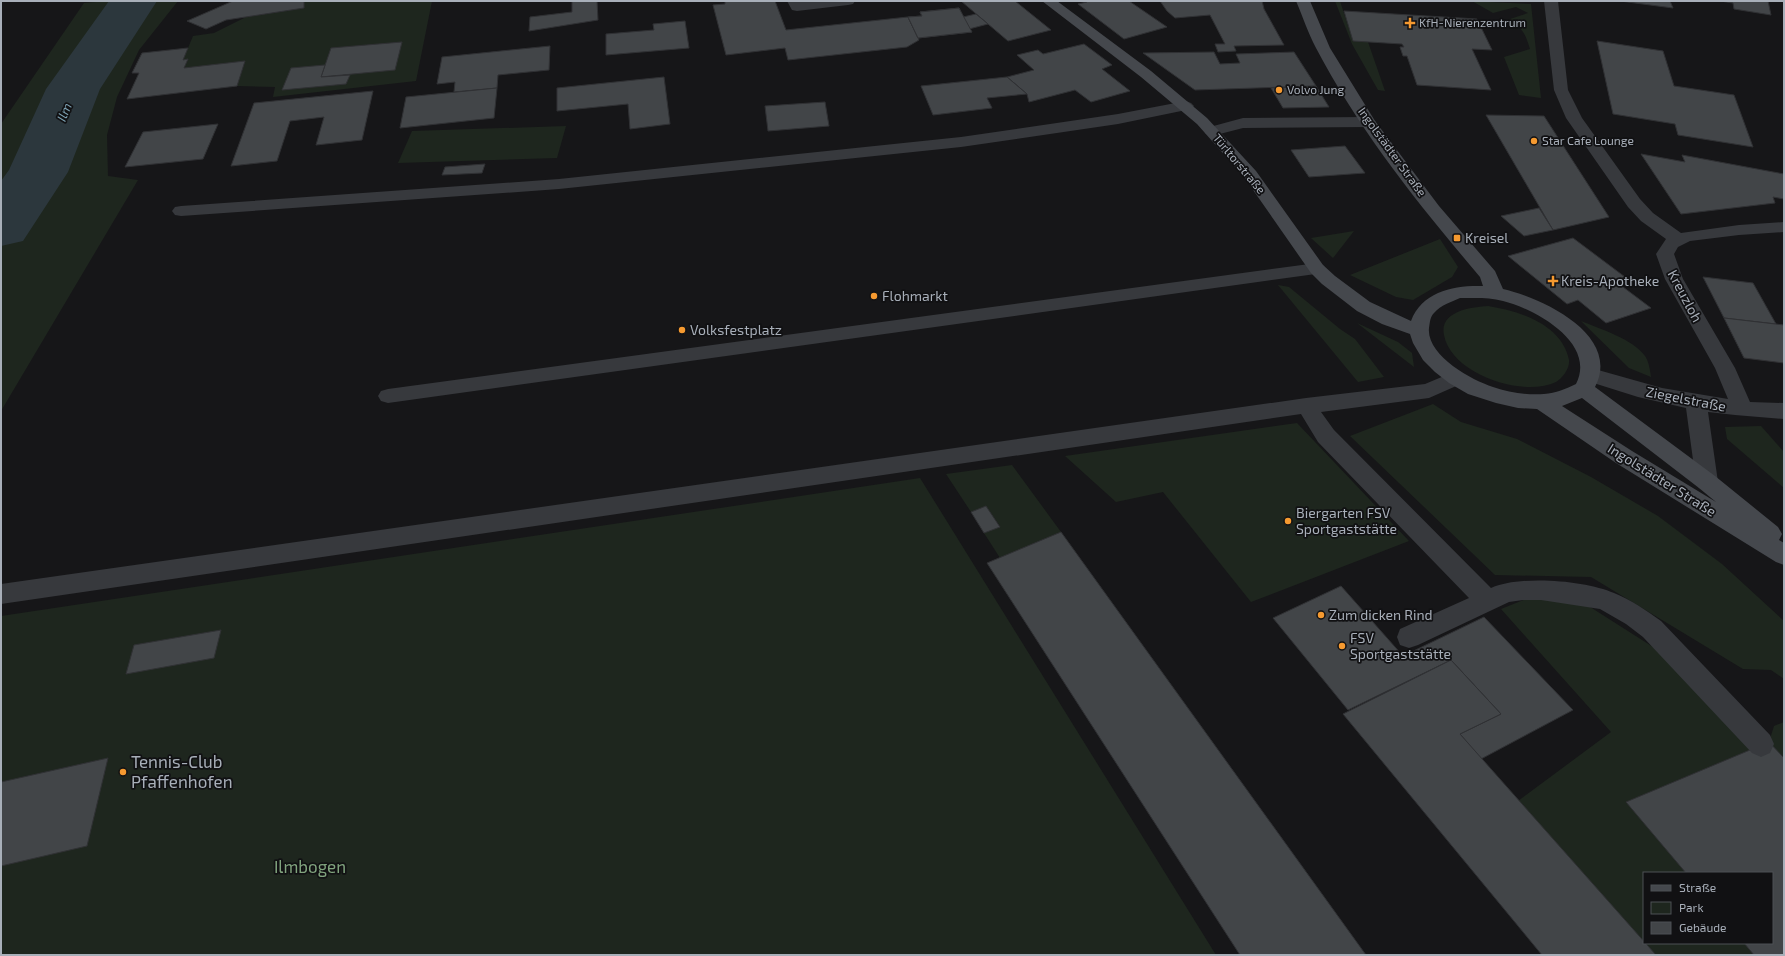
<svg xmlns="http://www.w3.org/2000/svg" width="1785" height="956" font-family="'Exo 2',sans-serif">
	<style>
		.green { fill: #1e261e; fill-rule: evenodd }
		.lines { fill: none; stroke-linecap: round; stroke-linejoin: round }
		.river { fill: #2c373d; fill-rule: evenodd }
		.building { fill: #424548; stroke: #303134 }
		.lane { fill: #37393d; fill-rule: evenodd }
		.street { fill: #37393d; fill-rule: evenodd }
		.secondary { fill: #45484d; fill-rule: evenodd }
		.poi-dot { fill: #f69a30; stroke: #111113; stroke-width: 1.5 }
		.labels { text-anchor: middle; stroke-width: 3.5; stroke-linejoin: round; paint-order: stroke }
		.far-poi-label { font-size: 12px; fill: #a8afb9; stroke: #111113; text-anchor: start }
		.far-street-label { font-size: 12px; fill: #a8afb9; stroke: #111113 }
		.far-water-label { font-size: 13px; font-style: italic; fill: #7ea2b4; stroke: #111113 }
		.poi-label { font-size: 14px; fill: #a8afb9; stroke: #111113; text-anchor: start }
		.street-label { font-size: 14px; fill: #a8afb9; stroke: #111113 }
		.near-poi-label { font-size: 17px; fill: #a8afb9; stroke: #111113; text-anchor: start }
		.near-park-label { font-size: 17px; fill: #81a47e; stroke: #111113 }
	</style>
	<rect width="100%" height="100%" fill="#161618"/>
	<g class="green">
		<path d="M 107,1 L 178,1 L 139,50 L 117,97 L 107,135 L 108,176 L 138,180 L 1,411 L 1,124 L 84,3 Z"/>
		<path d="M 304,1 L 432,1 L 416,81 L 273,97 L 275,87 L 237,86 L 245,62 L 184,68 L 188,60 L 183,60 L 193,36 L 214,33 L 246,17 L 304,8 ZM 401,42 L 402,42 L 321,77 L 331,48 ZM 350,75 L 346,84 L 283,90 L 321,77 Z"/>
		<path d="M 1335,1 L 1340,1 L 1353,41 L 1368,42 L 1385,91 L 1378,90 L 1352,44 Z"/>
		<path d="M 1468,1 L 1531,4 L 1541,98 L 1519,95 L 1504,57 L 1530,49 C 1525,33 1523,28 1507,20 L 1528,13 L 1516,7 L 1493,13 L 1472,1 Z"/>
		<path d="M 566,126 L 557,158 L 398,163 L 412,131 Z"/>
		<path d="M 1354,231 L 1333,258 L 1311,238 Z"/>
		<path d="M 1440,239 L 1458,267 L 1452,277 L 1413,300 L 1396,297 L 1350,275 Z"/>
		<path d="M 1278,285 L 1289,287 L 1340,329 L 1355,339 L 1384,377 L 1358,382 Z"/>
		<path d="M 1488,306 C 1519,311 1562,324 1569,360 C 1570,368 1563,378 1556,382 C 1523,398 1451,374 1444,335 C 1439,311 1472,307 1488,306 Z"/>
		<path d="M 1581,321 C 1600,329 1633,339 1645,356 C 1649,362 1650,370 1651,377 L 1629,368 Z"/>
		<path d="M 1357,323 L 1398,342 L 1412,353 L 1414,367 Z"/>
		<path d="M 1433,404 L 1461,422 L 1517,439 L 1591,477 L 1658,516 L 1722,564 L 1784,621 L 1784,679 L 1771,670 L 1743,669 L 1591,577 L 1495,575 L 1350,436 Z"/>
		<path d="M 1297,423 L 1409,541 L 1251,602 L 1163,492 L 1116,502 L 1065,456 Z"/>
		<path d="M 1761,426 L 1784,452 L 1784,488 L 1727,439 L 1725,427 Z"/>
		<path d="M 1012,465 L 1061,532 L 1000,558 L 984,533 L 1000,526 L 986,506 L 971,512 L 946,474 Z"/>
		<path d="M 920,478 L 1216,955 L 1,955 L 1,616 Z"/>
		<path d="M 1536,595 L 1587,605 L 1664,654 L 1750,750 L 1626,802 L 1686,873 L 1644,873 L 1644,942 L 1518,801 L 1611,732 L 1501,609 Z"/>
		<path d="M 1784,722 L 1784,758 L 1769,742 L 1774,726 Z"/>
		<path d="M 1645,943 L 1744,943 L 1754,955 L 1656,955 Z"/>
	</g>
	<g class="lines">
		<path class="river" d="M 109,1 L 157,1 L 100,89 L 68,172 L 23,241 L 1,246 L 1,181 L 9,170 L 46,89 Z"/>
	</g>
	<g class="building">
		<path d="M 233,1 L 304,1 L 304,8 L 226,20 L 206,29 L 187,21 Z"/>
		<path d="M 572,1 L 597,1 L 598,20 L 529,31 L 530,17 L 572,12 Z"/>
		<path d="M 725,1 L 775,1 L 786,30 L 908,17 L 919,40 L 907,47 L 788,60 L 785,48 L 726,55 L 713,5 L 725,4 Z"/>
		<path d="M 961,1 L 1015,1 L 1051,30 L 1008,41 Z"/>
		<path d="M 1086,1 L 1129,1 L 1167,27 L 1124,39 L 1078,4 L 1087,2 Z"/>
		<path d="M 1160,1 L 1262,1 L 1264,9 L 1284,45 L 1234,46 L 1236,51 L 1218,52 L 1215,44 L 1225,44 L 1210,15 L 1175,18 L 1167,11 Z"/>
		<path d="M 1620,1 L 1670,1 L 1673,8 Z"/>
		<path d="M 1720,1 L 1768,1 L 1771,15 L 1734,9 L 1733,3 Z"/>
		<path d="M 959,8 L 963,17 L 976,14 L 988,24 L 969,29 L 972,32 L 918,38 L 908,17 L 922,16 L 920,12 Z"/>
		<path d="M 959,8 L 972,32 L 918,38 L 908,17 L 922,16 L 920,12 Z"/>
		<path d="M 1344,11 L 1477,19 L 1492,50 L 1472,49 L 1491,90 L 1417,85 L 1407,56 L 1403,56 L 1400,47 L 1404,47 L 1402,44 L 1353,41 Z"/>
		<path d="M 685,21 L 689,48 L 606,55 L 606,34 L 654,30 L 653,24 Z"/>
		<path d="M 1597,41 L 1663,51 L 1674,86 L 1734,95 L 1753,147 L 1678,135 L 1675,124 L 1613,114 Z"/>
		<path d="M 402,42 L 395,70 L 321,77 L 331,48 Z"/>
		<path d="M 1084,44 L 1112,65 L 1102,69 L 1130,91 L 1091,102 L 1075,90 L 1029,102 L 1027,94 L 1007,77 L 1034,70 L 1017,55 L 1038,50 L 1043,54 Z"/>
		<path d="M 550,46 L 549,70 L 498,75 L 497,88 L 454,92 L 455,82 L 437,84 L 442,57 Z"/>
		<path d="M 188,48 L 183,60 L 188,59 L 184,68 L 245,61 L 237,86 L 127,99 L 139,73 L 132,73 L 142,53 Z"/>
		<path d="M 1214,52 L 1220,64 L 1240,63 L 1236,54 L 1294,52 L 1316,86 L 1195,90 L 1143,53 Z"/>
		<path d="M 325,65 L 321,77 L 350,75 L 346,84 L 282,90 L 291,68 Z"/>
		<path d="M 664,77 L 670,124 L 630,129 L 628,104 L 557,111 L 557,88 Z"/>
		<path d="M 1007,77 L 1027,94 L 987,98 L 992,108 L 933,115 L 921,86 Z"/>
		<path d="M 1316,86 L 1329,107 L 1283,108 L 1271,88 Z"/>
		<path d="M 497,88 L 494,118 L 400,128 L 406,97 Z"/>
		<path d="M 373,91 L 362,140 L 316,145 L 324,117 L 290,121 L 277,161 L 231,166 L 254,103 Z"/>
		<path d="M 825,102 L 829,126 L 768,131 L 765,106 Z"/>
		<path d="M 1486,115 L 1544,116 L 1609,217 L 1553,230 Z"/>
		<path d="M 218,124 L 203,159 L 125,167 L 143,132 Z"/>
		<path d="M 1345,146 L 1365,173 L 1309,177 L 1291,150 Z"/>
		<path d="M 1641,154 L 1685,162 L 1682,155 L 1784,174 L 1784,199 L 1773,197 L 1775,203 L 1681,214 Z"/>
		<path d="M 485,164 L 482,173 L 442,175 L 445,167 Z"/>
		<path d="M 1539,208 L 1553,230 L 1524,236 L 1501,216 Z"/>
		<path d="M 1573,238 L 1625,277 L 1615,281 L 1651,308 L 1606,323 L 1578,300 L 1567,304 L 1508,256 Z"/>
		<path d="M 1703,277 L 1753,283 L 1776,324 L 1724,318 Z"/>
		<path d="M 1724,318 L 1784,325 L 1784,363 L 1744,358 Z"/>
		<path d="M 986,506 L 1000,527 L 984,533 L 971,512 Z"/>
		<path d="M 1061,532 L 1366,955 L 1240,955 L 987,563 Z"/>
		<path d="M 1341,586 L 1403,656 L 1484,617 L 1573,710 L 1481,759 L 1460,734 L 1501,714 L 1451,660 L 1348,710 L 1273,618 Z"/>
		<path d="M 221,630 L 214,658 L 126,674 L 134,645 Z"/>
		<path d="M 1451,660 L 1501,714 L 1460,734 L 1656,955 L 1542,955 L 1343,714 Z"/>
		<path d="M 1769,742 L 1784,758 L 1784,955 L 1754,955 L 1744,943 L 1772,943 L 1772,873 L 1686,873 L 1626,802 Z"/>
		<path d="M 108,758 L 87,846 L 1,866 L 1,782 Z"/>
	</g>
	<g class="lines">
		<g class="lane">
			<path d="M 787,1 L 801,1 L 801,2 L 855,1 L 853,4 L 848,5 L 797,11 L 792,10 Z"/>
			<path d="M 1186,101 L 1191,103 L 1194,106 L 1191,109 L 1118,124 L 961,147 L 559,189 L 181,216 L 175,215 L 172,211 L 175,207 L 181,206 L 559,179 L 961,137 L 1118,114 Z"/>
			<path d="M 1368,117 L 1373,119 L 1376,122 L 1373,125 L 1368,127 L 1243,128 L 1212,136 L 1206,134 L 1204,131 L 1206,128 L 1243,118 Z"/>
			<path d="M 1317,263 L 1323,265 L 1326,269 L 1323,273 L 388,403 L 381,401 L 378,396 L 381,391 L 388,389 Z"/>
			<path d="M 1456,371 L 1463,373 L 1466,378 L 1463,383 L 1429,398 L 1321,412 L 1334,430 L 1491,588 C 1519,575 1585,580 1614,593 C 1631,600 1646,610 1661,621 L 1770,735 L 1774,744 L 1770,753 L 1761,757 L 1752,753 L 1643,637 L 1626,624 L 1600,609 L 1541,600 L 1523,600 L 1509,602 L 1418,645 L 1409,648 L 1400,645 L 1397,637 L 1400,629 L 1469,598 L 1318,442 L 1301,414 L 1,604 L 1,584 L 1306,398 L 1425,384 Z"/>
		</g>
		<path class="street" d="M 1544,1 L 1558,1 L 1568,90 L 1582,118 L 1640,199 L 1653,213 L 1681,233 L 1739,225 L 1784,222 L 1784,232 L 1739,235 L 1690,241 L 1678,247 L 1674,254 L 1683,279 L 1735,368 L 1750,402 L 1784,403 L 1784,419 L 1735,415 L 1708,412 L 1718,482 L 1715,488 L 1707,491 L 1699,488 L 1696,482 L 1686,408 L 1638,397 L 1584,380 L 1581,375 L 1584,370 L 1591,368 L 1662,388 L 1728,399 L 1715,368 L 1665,279 L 1656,254 L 1666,239 L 1641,221 L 1628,207 L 1566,118 L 1554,90 Z"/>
		<path class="secondary" d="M 1042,1 L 1057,1 L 1151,71 L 1207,118 L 1256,171 L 1323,265 L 1335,276 L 1370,302 L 1411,321 C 1422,291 1455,285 1483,286 L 1480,277 C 1420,206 1360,132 1316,48 C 1308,33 1303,17 1296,1 L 1310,1 L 1330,48 L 1375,121 L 1439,206 L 1495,271 L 1503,289 C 1542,298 1622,335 1595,387 L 1715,476 L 1778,527 L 1782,534 L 1779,540 L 1784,543 L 1784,565 L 1776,562 L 1616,463 L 1537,409 L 1518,408 L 1496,403 L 1468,394 L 1449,383 L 1435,372 L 1423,360 L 1413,343 L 1410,334 L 1382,324 L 1357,311 L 1322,284 L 1311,273 L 1244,177 L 1197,124 L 1141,77 ZM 1460,298 C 1475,298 1489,297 1503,301 C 1535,309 1597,343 1576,384 C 1566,389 1556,393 1544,394 C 1528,395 1509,393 1493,387 C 1471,380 1426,355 1429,328 C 1430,322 1430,317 1434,313 C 1441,305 1451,302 1460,298 ZM 1582,398 L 1699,488 L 1716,502 L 1632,451 L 1562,406 Z"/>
	</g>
	<g class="poi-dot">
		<path d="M1408 17h4v4h4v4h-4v4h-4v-4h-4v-4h4z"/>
		<circle cx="1279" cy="90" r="4"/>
		<circle cx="1534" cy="141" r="4"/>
		<rect x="1453" y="234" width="8" height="8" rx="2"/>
		<path d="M1551 275h4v4h4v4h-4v4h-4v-4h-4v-4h4z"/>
		<circle cx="874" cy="296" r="4"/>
		<circle cx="682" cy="330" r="4"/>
		<circle cx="1288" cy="521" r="4"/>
		<circle cx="1321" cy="615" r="4"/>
		<circle cx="1342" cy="646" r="4"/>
		<circle cx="123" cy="772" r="4"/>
	</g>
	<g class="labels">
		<g class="far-poi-label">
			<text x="1419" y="27">KfH-Nierenzentrum</text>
			<text x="1287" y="94">Volvo Jung</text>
			<text x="1542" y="145">Star Cafe Lounge</text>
		</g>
		<g class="far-street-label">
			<text transform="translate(1392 152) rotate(54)" y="4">Ingolstädter Straße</text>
			<text transform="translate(1239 164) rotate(50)" y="4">Türltorstraße</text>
		</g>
		<g class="far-water-label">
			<text transform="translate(64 112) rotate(-67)" y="5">Ilm</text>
		</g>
		<g class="poi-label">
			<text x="1465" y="243">Kreisel</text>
			<text x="1561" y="286">Kreis-Apotheke</text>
			<text x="882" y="301">Flohmarkt</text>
			<text x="690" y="335">Volksfestplatz</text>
			<text x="1296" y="518">Biergarten FSV<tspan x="1296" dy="16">Sportgaststätte</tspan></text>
			<text x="1329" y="620">Zum dicken Rind</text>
			<text x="1350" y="643">FSV<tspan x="1350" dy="16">Sportgaststätte</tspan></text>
		</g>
		<g class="street-label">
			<text transform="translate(1685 296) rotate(62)" y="5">Kreuzloh</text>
			<text transform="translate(1686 399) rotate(11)" y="5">Ziegelstraße</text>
			<text transform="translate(1662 480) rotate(32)" y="5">Ingolstädter Straße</text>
		</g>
		<g class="near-poi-label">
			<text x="131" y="768">Tennis-Club<tspan x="131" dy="20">Pfaffenhofen</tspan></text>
		</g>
		<g class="near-park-label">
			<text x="310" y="873">Ilmbogen</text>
		</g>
	</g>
	<rect width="1785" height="956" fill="none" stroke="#a8afb9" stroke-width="4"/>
	<rect x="1643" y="872" width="130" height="72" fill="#111113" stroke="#4d5055"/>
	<rect x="1651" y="885" width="20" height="6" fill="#45484d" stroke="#4d5055"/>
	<text x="1679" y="892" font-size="12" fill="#a8afb9">Straße</text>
	<rect x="1651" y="902" width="20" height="12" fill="#1e261e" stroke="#4d5055"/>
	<text x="1679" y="912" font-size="12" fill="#a8afb9">Park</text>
	<rect x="1651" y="922" width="20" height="12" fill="#424548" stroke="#4d5055"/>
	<text x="1679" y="932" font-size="12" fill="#a8afb9">Gebäude</text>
</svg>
